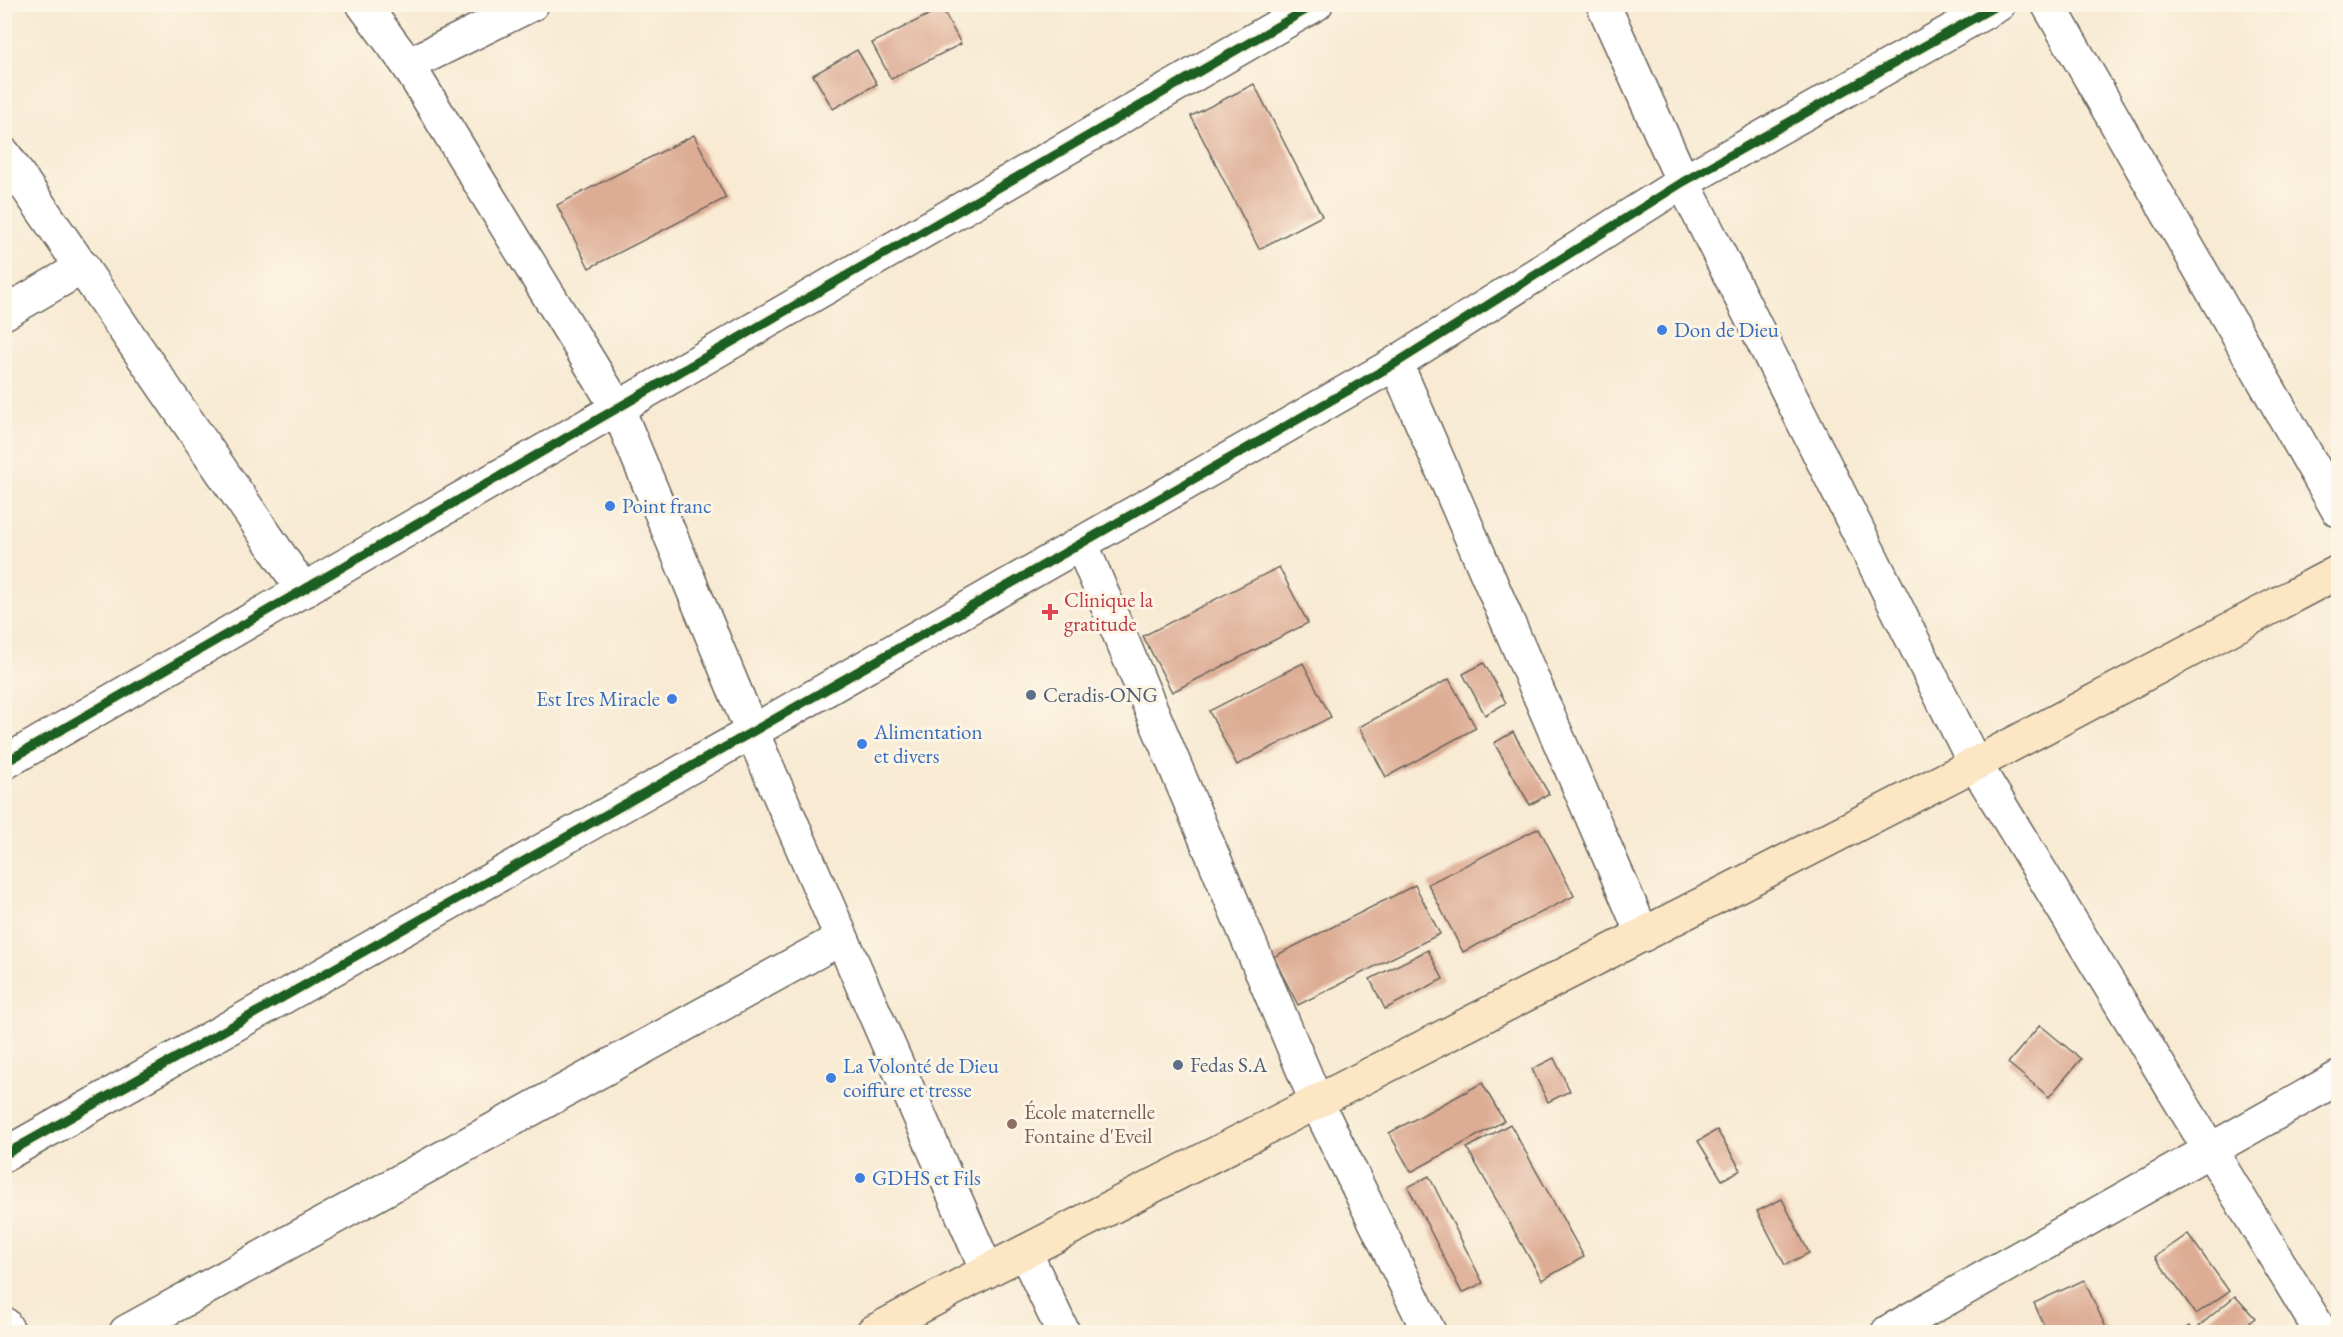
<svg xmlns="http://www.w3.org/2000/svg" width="2343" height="1337" font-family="'EB Garamond',serif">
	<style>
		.building { fill: #ddac94 }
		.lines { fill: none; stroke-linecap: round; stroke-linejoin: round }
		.street-casing { stroke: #69645c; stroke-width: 36 }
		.secondary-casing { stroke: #69645c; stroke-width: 36 }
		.street { stroke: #fff; stroke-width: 33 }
		.secondary { stroke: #fce6c4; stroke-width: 33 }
		.cycleway-casing { stroke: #fcf5e5; stroke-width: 13 }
		.cycleway { stroke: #1b5e20; stroke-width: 9 }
		.shop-dot { fill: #3f7fe0; stroke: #fcf5e5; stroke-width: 2 }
		.health-dot { fill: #e0444e; stroke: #fcf5e5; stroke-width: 2 }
		.service-dot { fill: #5c6f8a; stroke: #fcf5e5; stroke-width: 2 }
		.education-dot { fill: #8d6e63; stroke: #fcf5e5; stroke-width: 2 }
		.labels { text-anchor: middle; stroke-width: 6; stroke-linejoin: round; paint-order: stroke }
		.shop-label { font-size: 21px; fill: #366cbe; stroke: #fcf5e5; text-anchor: start }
		.health-label { font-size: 21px; fill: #be3a42; stroke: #fcf5e5; text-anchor: start }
		.service-label { font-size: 21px; fill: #4e5e75; stroke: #fcf5e5; text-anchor: start }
		.education-label { font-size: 21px; fill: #785e54; stroke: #fcf5e5; text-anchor: start }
	</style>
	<rect width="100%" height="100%" fill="#fcf5e5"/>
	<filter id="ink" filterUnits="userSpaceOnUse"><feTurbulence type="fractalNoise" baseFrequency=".0167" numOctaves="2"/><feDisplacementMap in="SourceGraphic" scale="12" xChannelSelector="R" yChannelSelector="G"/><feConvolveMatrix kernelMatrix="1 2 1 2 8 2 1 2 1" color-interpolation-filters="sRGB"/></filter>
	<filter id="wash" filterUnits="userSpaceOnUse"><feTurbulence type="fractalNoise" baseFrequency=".008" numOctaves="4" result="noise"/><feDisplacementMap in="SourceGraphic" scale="24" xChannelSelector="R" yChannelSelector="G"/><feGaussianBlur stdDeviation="1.35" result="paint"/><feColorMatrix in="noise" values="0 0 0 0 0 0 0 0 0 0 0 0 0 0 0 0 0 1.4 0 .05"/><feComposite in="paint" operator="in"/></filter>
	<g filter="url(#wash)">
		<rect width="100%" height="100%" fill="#f8ead3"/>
		<g id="blocks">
			<g class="building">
				<path d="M 942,8 L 961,44 L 891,79 L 872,43 Z"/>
				<path d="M 857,50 L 877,84 L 833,109 L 813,75 Z"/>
				<path d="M 1254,84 L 1322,216 L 1259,249 L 1191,116 Z"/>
				<path d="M 694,135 L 726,198 L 589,268 L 557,205 Z"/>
				<path d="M 1279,567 L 1308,623 L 1172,692 L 1143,636 Z"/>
				<path d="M 1303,663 L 1331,717 L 1237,765 L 1209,711 Z"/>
				<path d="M 1484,663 L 1506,703 L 1485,715 L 1463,674 Z"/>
				<path d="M 1449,679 L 1476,728 L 1386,777 L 1359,727 Z"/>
				<path d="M 1513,732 L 1549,794 L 1530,805 L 1494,743 Z"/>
				<path d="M 1539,828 L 1574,896 L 1463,952 L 1428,884 Z"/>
				<path d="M 1415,885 L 1440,934 L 1298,1005 L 1273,957 Z"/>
				<path d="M 1428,950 L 1443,979 L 1385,1009 L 1370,979 Z"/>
				<path d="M 2040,1025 L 2081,1059 L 2049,1097 L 2008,1063 Z"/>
				<path d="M 1554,1058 L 1570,1091 L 1548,1102 L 1532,1069 Z"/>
				<path d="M 1482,1083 L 1504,1121 L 1411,1172 L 1389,1133 Z"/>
				<path d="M 1510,1124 L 1584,1257 L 1542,1280 L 1467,1148 Z"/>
				<path d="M 1717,1130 L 1741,1170 L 1722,1180 L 1698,1141 Z"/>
				<path d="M 1429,1176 L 1483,1283 L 1462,1293 L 1408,1187 Z"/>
				<path d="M 1782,1199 L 1809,1253 L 1785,1265 L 1757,1211 Z"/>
				<path d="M 2188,1234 L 2229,1291 L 2196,1314 L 2155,1257 Z"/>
				<path d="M 2084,1280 L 2108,1332 L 2047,1332 L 2034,1303 Z"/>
				<path d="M 2235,1296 L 2255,1318 L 2237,1332 L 2202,1332 L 2198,1327 Z"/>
				<path d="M 2189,1326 L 2193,1332 L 2180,1332 Z"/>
			</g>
		</g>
	</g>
	<g filter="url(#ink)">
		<use href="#blocks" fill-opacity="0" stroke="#69645c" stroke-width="1.5"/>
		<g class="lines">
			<g class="street-casing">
				<g id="street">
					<path d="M 363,4 L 408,65 L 618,409 L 752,732 L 987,1271"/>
					<path d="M 1603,4 L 1683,182 L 1975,764 L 2321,1332"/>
					<path d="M 2048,4 L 2338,510"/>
					<path d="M 408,65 L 532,4"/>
					<path d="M 4,154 L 304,591"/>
					<path d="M 4,313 L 83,267"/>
					<path d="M 1396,363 L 1643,935"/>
					<path d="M 1081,543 L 1317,1103 L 1429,1332"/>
					<path d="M 4,763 L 1316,4"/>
					<path d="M 4,1155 L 752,732 L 1396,363 L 1683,182 L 1999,4"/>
					<path d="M 1025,1252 L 1063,1332"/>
					<path d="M 4,1324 L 9,1332"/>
					<path d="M 126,1332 L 840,939"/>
					<path d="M 1888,1332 L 2338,1078"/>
				</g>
			</g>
			<g class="secondary-casing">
				<path id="secondary" d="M 873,1332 L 987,1271 L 1975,764 L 2338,572"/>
			</g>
			<use href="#street" class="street"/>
			<use href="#secondary" class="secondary"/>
			<g class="cycleway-casing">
				<g id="cycleway">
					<path d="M 4,763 L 1316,4"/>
					<path d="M 4,1155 L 752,732 L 1396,363 L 1683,182 L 1999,4"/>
				</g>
			</g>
			<use href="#cycleway" class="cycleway"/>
		</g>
	</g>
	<g class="shop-dot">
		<circle cx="1662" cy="330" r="6"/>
		<circle cx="610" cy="506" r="6"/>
		<circle cx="672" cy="699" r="6"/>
		<circle cx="862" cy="744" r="6"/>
		<circle cx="831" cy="1078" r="6"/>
		<circle cx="860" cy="1178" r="6"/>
	</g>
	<path class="health-dot" d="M1047 603h6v6h6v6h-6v6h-6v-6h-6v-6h6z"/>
	<g class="service-dot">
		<circle cx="1031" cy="695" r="6"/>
		<circle cx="1178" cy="1065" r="6"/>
	</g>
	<circle class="education-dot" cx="1012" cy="1124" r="6"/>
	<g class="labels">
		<g class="shop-label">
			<text x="1674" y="337">Don de Dieu</text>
			<text x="622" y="513">Point franc</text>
			<text x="660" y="706" text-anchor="end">Est Ires Miracle</text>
			<text x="874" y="739">Alimentation<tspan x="874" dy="24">et divers</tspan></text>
			<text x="843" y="1073">La Volonté de Dieu<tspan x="843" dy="24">coiffure et tresse</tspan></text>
			<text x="872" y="1185">GDHS et Fils</text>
		</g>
		<g class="health-label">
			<text x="1064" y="607">Clinique la<tspan x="1064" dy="24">gratitude</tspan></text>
		</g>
		<g class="service-label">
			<text x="1043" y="702">Ceradis-ONG</text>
			<text x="1190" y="1072">Fedas S.A</text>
		</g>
		<g class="education-label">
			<text x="1024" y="1119">École maternelle<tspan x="1024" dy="24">Fontaine d'Eveil</tspan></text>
		</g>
	</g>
	<rect width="2343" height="1337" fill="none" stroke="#fcf5e5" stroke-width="24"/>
</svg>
